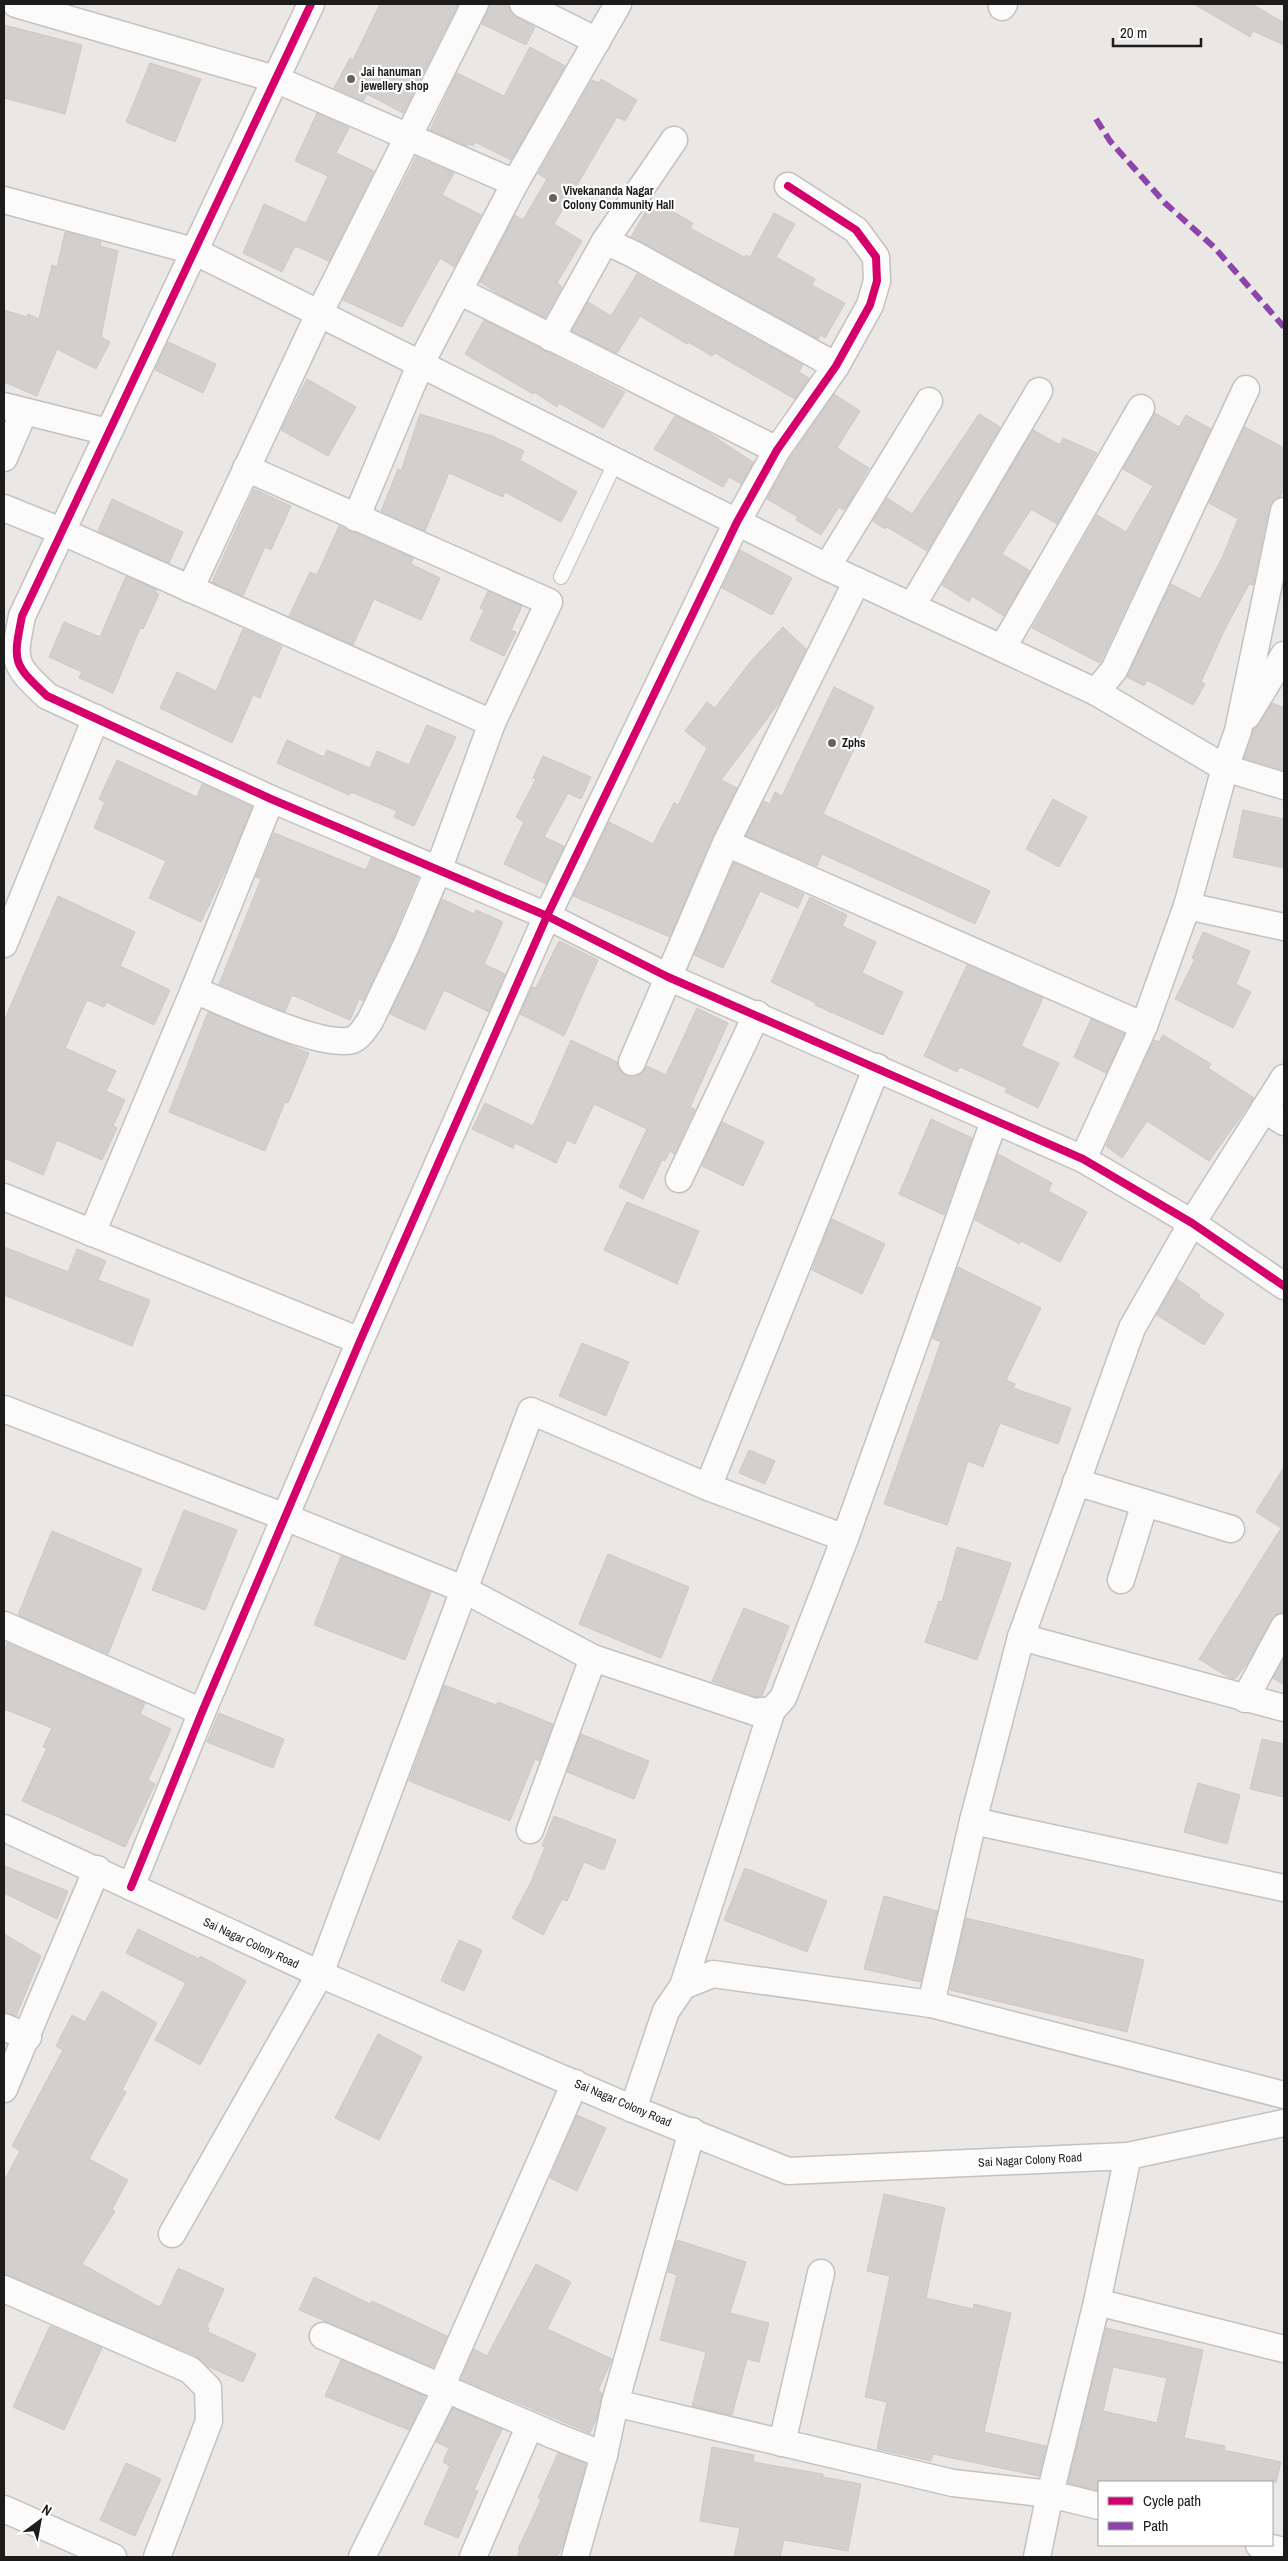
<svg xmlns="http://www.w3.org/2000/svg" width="1288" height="2561" font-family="'Archivo Narrow',sans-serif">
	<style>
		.building { fill: #d3cfcc; stroke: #cec8c5; fill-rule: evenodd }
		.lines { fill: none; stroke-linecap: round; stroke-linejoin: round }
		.lane-casing { stroke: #c3c2c0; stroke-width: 16 }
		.street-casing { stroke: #c3c2c0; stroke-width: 29 }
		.lane { stroke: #fcfbfb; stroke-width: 14 }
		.street { stroke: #fcfbfb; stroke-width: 26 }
		.quiet { stroke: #8e44ad; stroke-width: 6; stroke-dasharray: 12 6; stroke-linecap: butt }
		.cycleway-casing { stroke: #fff; stroke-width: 11 }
		.cycleway { stroke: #d6006c; stroke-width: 8 }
		.poi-dot { fill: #646362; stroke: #fff; stroke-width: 2 }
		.labels { text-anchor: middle; stroke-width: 4.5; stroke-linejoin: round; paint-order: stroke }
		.poi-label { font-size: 12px; font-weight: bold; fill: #1c1c1c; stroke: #fff; text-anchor: start }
		.street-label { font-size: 12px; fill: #1c1c1c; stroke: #fff }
	</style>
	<rect width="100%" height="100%" fill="#eae7e4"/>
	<g class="building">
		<path d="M 380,4 L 458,4 L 403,113 L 367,94 L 363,101 L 334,88 L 350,58 L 353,60 Z"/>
		<path d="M 490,4 L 508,6 L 516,17 L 535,27 L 526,45 L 482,24 Z"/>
		<path d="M 1194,4 L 1252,4 L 1284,23 L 1284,45 L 1253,31 L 1250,37 Z"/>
		<path d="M 4,25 L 82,45 L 65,114 L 4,98 Z"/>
		<path d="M 530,47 L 565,66 L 511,160 L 475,142 L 473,146 L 468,144 L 467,146 L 430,130 L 457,73 L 504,96 Z"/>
		<path d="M 150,63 L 201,79 L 175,142 L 126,122 Z"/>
		<path d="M 601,79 L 637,100 L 625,121 L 617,117 L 554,224 L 582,241 L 557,283 L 562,287 L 545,317 L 500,295 L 480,282 L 515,215 L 523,220 L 547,179 L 538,174 L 592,80 L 599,83 Z"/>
		<path d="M 317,113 L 349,128 L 336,153 L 374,171 L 329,261 L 295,246 L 282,272 L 243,253 L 264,204 L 306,223 L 328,176 L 295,161 Z"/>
		<path d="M 416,157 L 454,173 L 442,195 L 481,215 L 454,267 L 440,258 L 402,327 L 343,300 Z"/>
		<path d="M 652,200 L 693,223 L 690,228 L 744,257 L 746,255 L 750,257 L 774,213 L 795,224 L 776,257 L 815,279 L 812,285 L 845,303 L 825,338 L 821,335 L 818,339 L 631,237 Z"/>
		<path d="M 65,232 L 101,242 L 100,246 L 118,251 L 101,337 L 110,342 L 96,369 L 57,349 L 37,396 L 4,382 L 4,310 L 27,317 L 28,314 L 39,319 L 52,265 L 57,267 Z"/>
		<path d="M 637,274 L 803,365 L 799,372 L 809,378 L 795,399 L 715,353 L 712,356 L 688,342 L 687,344 L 640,316 L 617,353 L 572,331 L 588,302 L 611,316 Z"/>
		<path d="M 484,320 L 625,392 L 603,428 L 559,403 L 557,407 L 534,392 L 533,394 L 465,354 Z"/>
		<path d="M 168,342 L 216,364 L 203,393 L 155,370 Z"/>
		<path d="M 307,379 L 356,407 L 328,456 L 281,430 Z"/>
		<path d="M 834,394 L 860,411 L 837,448 L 869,468 L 847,506 L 843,510 L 839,507 L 821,535 L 796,520 L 798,517 L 767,499 L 790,458 Z"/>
		<path d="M 1155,413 L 1179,427 L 1186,415 L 1211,429 L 1100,663 L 1032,628 L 1097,515 L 1126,532 L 1153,486 L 1123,469 Z"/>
		<path d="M 420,414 L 492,436 L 524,451 L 520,460 L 577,492 L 561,522 L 505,492 L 503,497 L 449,473 L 425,531 L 381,511 L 398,469 L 401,471 Z"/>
		<path d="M 979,414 L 1000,427 L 927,551 L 887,527 L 885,529 L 873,521 L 887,498 L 912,514 Z"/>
		<path d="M 675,416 L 704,430 L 753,462 L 741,484 L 729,477 L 723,487 L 654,449 Z"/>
		<path d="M 1245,427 L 1284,448 L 1284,488 L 1280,497 L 1273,501 L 1269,508 L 1253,585 L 1249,584 L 1224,631 L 1201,682 L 1205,684 L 1193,705 L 1147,680 L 1144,686 L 1127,677 L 1171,584 L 1200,599 L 1222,558 L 1238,519 L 1209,503 Z"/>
		<path d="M 1033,430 L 1060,445 L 1063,438 L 1097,453 L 1057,524 L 1031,509 L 1002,554 L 1030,571 L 1004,616 L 972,596 L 969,602 L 942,585 Z"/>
		<path d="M 254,489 L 291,506 L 271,550 L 265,547 L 243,596 L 212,582 Z"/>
		<path d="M 112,499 L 183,532 L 169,563 L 98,531 Z"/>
		<path d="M 339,526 L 413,558 L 411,564 L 440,578 L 421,620 L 374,599 L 353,645 L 289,616 L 310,572 L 317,575 Z"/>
		<path d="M 740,550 L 792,578 L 772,615 L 722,588 Z"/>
		<path d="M 126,576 L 157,590 L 155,592 L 159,594 L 143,629 L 140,628 L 113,693 L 79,678 L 82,672 L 49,657 L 64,622 L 100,637 Z"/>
		<path d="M 488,591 L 522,606 L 511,630 L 516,632 L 504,656 L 470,640 L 484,610 L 480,608 Z"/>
		<path d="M 783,627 L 806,649 L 779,703 L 721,780 L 737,788 L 712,837 L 670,937 L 573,896 L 609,822 L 653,844 L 674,803 L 678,805 L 707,748 L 685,731 L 707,702 L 715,708 L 751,661 Z"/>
		<path d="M 243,629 L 282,646 L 260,698 L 253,695 L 232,743 L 160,708 L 177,672 L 216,691 Z"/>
		<path d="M 834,687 L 874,707 L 823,814 L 990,891 L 975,924 L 822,854 L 817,866 L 746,836 L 764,801 L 770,804 L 775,792 L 782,796 Z"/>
		<path d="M 1272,703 L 1284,708 L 1284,770 L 1244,758 L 1254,729 Z"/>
		<path d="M 427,725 L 456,737 L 414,826 L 394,817 L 397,811 L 351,792 L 349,795 L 277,763 L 287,740 L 324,757 L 327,750 L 370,768 L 377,751 L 409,765 Z"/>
		<path d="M 543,756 L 591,777 L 581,799 L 568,793 L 544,837 L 564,846 L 546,884 L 504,864 L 524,822 L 516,817 L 536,779 L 533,778 Z"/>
		<path d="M 117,760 L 197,797 L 202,784 L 252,807 L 228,865 L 201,922 L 149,898 L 166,861 L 94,828 L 105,802 L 99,799 Z"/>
		<path d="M 1053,799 L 1087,817 L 1059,867 L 1026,849 Z"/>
		<path d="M 1243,810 L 1284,819 L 1284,868 L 1233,857 Z"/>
		<path d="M 274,833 L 366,870 L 371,858 L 418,877 L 392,940 L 363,1001 L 359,999 L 350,1020 L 292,995 L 285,1012 L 219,984 L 261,879 L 256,877 Z"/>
		<path d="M 734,863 L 804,894 L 798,908 L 760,891 L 723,968 L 694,955 Z"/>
		<path d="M 58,896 L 135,932 L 120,966 L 170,990 L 154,1025 L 106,1002 L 104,1007 L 87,1000 L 65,1048 L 116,1071 L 106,1091 L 125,1100 L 113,1126 L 117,1128 L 102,1160 L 57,1140 L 43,1175 L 4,1158 L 4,1021 Z"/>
		<path d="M 810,897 L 847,915 L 842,926 L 876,942 L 862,973 L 903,992 L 883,1035 L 815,1005 L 816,1003 L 771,982 Z"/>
		<path d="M 442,899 L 474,914 L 476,910 L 503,922 L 484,964 L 505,974 L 489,1012 L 444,990 L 425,1030 L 390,1014 Z"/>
		<path d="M 1203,932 L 1250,951 L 1236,984 L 1251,992 L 1233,1028 L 1175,999 L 1195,959 L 1192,958 Z"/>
		<path d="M 559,941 L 598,960 L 564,1036 L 520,1014 L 532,987 L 536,988 Z"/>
		<path d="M 967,965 L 1043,998 L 1021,1046 L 1059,1063 L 1038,1108 L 1005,1092 L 1007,1088 L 960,1067 L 957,1072 L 924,1056 Z"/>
		<path d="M 697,1008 L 728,1023 L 690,1107 L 695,1109 L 674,1154 L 670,1151 L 665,1161 L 662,1160 L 643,1199 L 619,1187 L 647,1129 L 594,1104 L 575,1144 L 567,1140 L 556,1163 L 515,1143 L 513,1148 L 472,1129 L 485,1103 L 533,1126 L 571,1040 L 617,1062 L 620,1071 L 627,1076 L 641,1074 L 647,1066 L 666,1075 Z"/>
		<path d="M 208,1012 L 309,1053 L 288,1103 L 285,1102 L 265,1151 L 169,1112 Z"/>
		<path d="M 1091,1019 L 1124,1034 L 1106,1073 L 1074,1057 Z"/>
		<path d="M 1163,1035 L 1211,1064 L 1208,1068 L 1254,1098 L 1209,1161 L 1147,1121 L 1122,1158 L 1106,1146 L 1154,1040 L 1159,1042 Z"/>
		<path d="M 931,1119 L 972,1138 L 944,1215 L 899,1194 Z"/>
		<path d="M 722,1122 L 764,1142 L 743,1186 L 702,1166 Z"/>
		<path d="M 998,1154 L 1052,1183 L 1048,1191 L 1087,1212 L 1060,1262 L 1021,1241 L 1020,1244 L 975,1220 Z"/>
		<path d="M 627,1202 L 699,1231 L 677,1284 L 604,1250 Z"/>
		<path d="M 832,1219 L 885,1244 L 862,1294 L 812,1270 Z"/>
		<path d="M 4,1247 L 68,1272 L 77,1249 L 106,1261 L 98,1280 L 150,1300 L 132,1346 L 4,1295 Z"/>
		<path d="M 958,1267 L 1041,1308 L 1006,1380 L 1015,1384 L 1013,1388 L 1071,1408 L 1058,1444 L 1000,1423 L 983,1467 L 968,1461 L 947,1525 L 884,1504 L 941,1342 L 932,1338 Z"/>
		<path d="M 1177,1279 L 1200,1295 L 1198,1297 L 1224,1314 L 1204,1345 L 1157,1315 Z"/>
		<path d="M 582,1343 L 629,1362 L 606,1416 L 559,1396 Z"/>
		<path d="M 749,1450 L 775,1461 L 765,1484 L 739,1473 Z"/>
		<path d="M 1284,1467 L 1284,1612 L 1277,1614 L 1271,1620 L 1248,1662 L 1235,1679 L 1228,1677 L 1199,1659 L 1281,1528 L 1256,1512 Z"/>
		<path d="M 184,1510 L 237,1530 L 205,1610 L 152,1590 Z"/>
		<path d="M 52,1531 L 142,1569 L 108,1654 L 18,1615 Z"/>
		<path d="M 957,1547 L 1011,1563 L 977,1660 L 925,1642 L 939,1601 L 942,1602 Z"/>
		<path d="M 608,1554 L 689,1587 L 661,1658 L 579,1624 Z"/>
		<path d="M 341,1556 L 431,1592 L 405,1660 L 314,1625 Z"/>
		<path d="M 744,1608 L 789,1626 L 762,1696 L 757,1697 L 712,1681 Z"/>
		<path d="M 7,1643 L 145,1703 L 140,1714 L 171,1729 L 148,1780 L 155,1784 L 125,1847 L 22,1801 L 47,1748 L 43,1747 L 52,1728 L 4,1709 L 4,1652 Z"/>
		<path d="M 1284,1658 L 1284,1685 L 1273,1678 Z"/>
		<path d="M 444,1685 L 496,1705 L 498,1702 L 553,1724 L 539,1761 L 535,1759 L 510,1821 L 409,1781 Z"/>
		<path d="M 219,1713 L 284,1739 L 273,1768 L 207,1742 Z"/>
		<path d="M 581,1734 L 649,1761 L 634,1799 L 567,1772 Z"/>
		<path d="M 1262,1739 L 1284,1744 L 1284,1797 L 1250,1789 Z"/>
		<path d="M 1198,1783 L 1240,1795 L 1227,1844 L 1184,1832 Z"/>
		<path d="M 554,1816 L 616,1840 L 604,1870 L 584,1862 L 567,1901 L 562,1899 L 543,1935 L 512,1918 L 531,1882 L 545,1847 L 542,1846 Z"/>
		<path d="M 4,1866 L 68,1891 L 57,1919 L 4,1893 Z"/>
		<path d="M 745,1868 L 827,1901 L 807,1952 L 724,1920 Z"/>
		<path d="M 884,1896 L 937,1911 L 921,1982 L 864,1969 Z"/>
		<path d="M 966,1918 L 1144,1960 L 1127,2032 L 950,1990 Z"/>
		<path d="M 138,1929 L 199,1959 L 200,1956 L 246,1981 L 200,2065 L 155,2040 L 186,1983 L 126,1953 Z"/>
		<path d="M 4,1934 L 41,1956 L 16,2016 L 4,2012 Z"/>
		<path d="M 459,1940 L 482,1950 L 464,1991 L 441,1981 Z"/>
		<path d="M 102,1991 L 157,2023 L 122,2090 L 126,2092 L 89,2159 L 128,2180 L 112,2209 L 115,2211 L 82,2264 L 157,2306 L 161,2306 L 178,2268 L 224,2289 L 207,2327 L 209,2328 L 208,2332 L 256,2354 L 243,2382 L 207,2366 L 196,2356 L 4,2274 L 4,2181 L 20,2151 L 12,2146 L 63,2050 L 56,2046 L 72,2015 L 85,2022 Z"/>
		<path d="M 378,2034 L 422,2057 L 379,2140 L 335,2118 Z"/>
		<path d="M 577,2115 L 606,2128 L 577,2191 L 550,2178 Z"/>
		<path d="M 884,2194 L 945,2208 L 926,2298 L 973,2309 L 974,2304 L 1011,2313 L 984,2432 L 1046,2446 L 1039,2476 L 933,2454 L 931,2461 L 877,2449 L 887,2402 L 865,2397 L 890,2276 L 867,2271 Z"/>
		<path d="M 677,2240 L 746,2262 L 730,2313 L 769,2323 L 759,2362 L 747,2359 L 732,2415 L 692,2406 L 706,2352 L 660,2340 L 677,2275 L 668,2272 Z"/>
		<path d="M 536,2264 L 571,2282 L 547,2329 L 612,2359 L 598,2391 L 602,2393 L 596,2420 L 590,2433 L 461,2379 L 474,2349 L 487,2356 Z"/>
		<path d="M 314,2277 L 370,2304 L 372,2301 L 447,2336 L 433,2367 L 299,2310 Z"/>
		<path d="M 50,2326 L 102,2348 L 64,2430 L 13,2407 Z"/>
		<path d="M 1106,2328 L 1203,2350 L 1184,2438 L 1225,2446 L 1224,2450 L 1281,2462 L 1276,2482 L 1099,2482 L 1099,2491 L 1068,2483 ZM 1113,2367 L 1167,2378 L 1157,2423 L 1103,2411 Z"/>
		<path d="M 341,2360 L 425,2396 L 409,2430 L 325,2396 Z"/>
		<path d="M 453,2408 L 502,2429 L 474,2490 L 478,2491 L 458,2538 L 424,2524 L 450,2466 L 443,2462 L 449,2448 L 436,2442 Z"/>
		<path d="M 712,2447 L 754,2455 L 753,2462 L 823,2474 L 823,2477 L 861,2484 L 848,2551 L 784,2540 L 780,2557 L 734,2557 L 740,2528 L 700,2521 Z"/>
		<path d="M 558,2453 L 586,2464 L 563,2545 L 557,2557 L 517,2557 L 520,2550 L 518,2549 L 541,2500 L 538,2498 Z"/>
		<path d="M 126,2463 L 161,2479 L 135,2536 L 100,2520 Z"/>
	</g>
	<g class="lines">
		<g class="lane-casing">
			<path id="lane" d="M 561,577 L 616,461"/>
		</g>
		<g class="street-casing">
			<g id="street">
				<path d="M 16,4 L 275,79 L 515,183"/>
				<path d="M 311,4 L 22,616 C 13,662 12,663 47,696 L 271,799 L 547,916 L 668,977 L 1083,1159 L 1192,1223 L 1284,1286"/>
				<path d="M 523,4 L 597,41"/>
				<path d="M 1002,7 L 1004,4"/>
				<path d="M 4,200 L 194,251 L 827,567 L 1096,692 L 1225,768 L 1284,786"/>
				<path d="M 605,241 L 674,140"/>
				<path d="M 459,291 L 777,450"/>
				<path d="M 551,338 L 605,241 L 633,254 L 836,366"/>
				<path d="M 4,406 L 108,432"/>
				<path d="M 4,458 L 24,412"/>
				<path d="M 4,508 L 61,531 L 492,723"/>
				<path d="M 356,518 L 421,363 L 515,183 L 618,4"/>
				<path d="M 827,567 L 929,401"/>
				<path d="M 190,589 L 319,314 L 475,4"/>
				<path d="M 912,606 L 1039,391"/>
				<path d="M 1003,647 L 1141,408"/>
				<path d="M 1096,692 L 1114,670 L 1246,389"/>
				<path d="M 1247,716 L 1284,655"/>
				<path d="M 726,843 L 1144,1026"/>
				<path d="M 1187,906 L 1284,927"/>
				<path d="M 4,944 L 96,718"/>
				<path d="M 194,990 C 227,1003 321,1049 352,1040 C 359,1038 365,1028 370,1021 L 406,946 L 439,868 L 492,723 L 549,602 L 246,468"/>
				<path d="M 632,1062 L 726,843 L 857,581"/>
				<path d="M 1264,1109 L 1284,1122"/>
				<path d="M 1083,1159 L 1144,1026 L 1187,906 L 1225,768 L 1238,731 L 1284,511"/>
				<path d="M 679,1179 L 757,1014"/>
				<path d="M 4,1197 L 360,1341"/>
				<path d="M 92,1233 L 194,990 L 271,799"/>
				<path d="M 4,1409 L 285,1517 L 463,1589 L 593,1658 L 755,1712 L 772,1710 L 783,1698 L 845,1538 L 994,1121"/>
				<path d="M 1076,1482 L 1231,1529"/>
				<path d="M 708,1487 L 877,1067"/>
				<path d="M 1121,1580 L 1145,1503"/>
				<path d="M 4,1625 L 202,1712"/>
				<path d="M 1021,1637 L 1284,1708"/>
				<path d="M 1245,1699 L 1284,1627"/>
				<path d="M 973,1821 L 1284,1888"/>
				<path d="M 4,1828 L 320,1974 L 633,2109 L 788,2171 L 1128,2156 L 1284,2123"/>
				<path d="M 530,1830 L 593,1658"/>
				<path d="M 131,1887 L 202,1712 L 360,1341 L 547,916 L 737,522 L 777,450 L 836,366 L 870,305 L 877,281 L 876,257 L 856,230 L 788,186"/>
				<path d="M 683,1986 L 772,1710"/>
				<path d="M 931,2004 L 973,1821 L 1021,1637 L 1132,1328 L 1192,1223 L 1284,1078"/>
				<path d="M 4,2027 L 28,2037"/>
				<path d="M 4,2089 L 97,1869"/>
				<path d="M 633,2109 L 666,2011 L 683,1986 L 713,1974 L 931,2004 L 1284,2095"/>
				<path d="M 172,2234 L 320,1974 L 531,1411 L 708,1487 L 845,1538"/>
				<path d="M 4,2289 L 190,2370 L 208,2388 L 209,2421 L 157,2557"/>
				<path d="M 1097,2302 L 1284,2349"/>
				<path d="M 323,2336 L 555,2436 L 604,2455"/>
				<path d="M 441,2387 L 575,2083"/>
				<path d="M 615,2403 L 953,2483 L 1050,2494 L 1099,2506"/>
				<path d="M 782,2443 L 821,2273"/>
				<path d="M 4,2509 L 113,2557"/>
				<path d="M 1259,2545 L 1284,2551"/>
				<path d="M 362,2557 L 446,2389"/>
				<path d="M 473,2557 L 530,2425"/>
				<path d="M 575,2557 L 604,2455 L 615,2403 L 692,2131"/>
				<path d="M 1037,2557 L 1050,2494 L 1097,2302 L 1128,2156"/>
			</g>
		</g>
		<use href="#lane" class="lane"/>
		<use href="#street" class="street"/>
		<path class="quiet" d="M 1096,119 L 1110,141 L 1165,203 L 1214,247 L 1284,327"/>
		<g class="cycleway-casing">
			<g id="cycleway">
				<path d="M 311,4 L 22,616 C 13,662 12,663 47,696 L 271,799 L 547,916 L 668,977 L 1083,1159 L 1192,1223 L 1284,1286"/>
				<path d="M 131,1887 L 202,1712 L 360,1341 L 547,916 L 737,522 L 777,450 L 836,366 L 870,305 L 877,281 L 876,257 L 856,230 L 788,186"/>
			</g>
		</g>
		<use href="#cycleway" class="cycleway"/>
	</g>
	<g class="poi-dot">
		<circle cx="351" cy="79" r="5"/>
		<circle cx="553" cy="198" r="5"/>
		<circle cx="832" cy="743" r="5"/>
	</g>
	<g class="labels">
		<g class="poi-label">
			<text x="361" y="76">Jai hanuman<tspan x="361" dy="14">jewellery shop</tspan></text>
			<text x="563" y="195">Vivekananda Nagar<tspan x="563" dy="14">Colony Community Hall</tspan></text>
			<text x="842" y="747">Zphs</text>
		</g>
		<g class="street-label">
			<text transform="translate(251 1943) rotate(25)" y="4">Sai Nagar Colony Road</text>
			<text transform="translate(623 2103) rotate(23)" y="4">Sai Nagar Colony Road</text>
			<text transform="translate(1030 2160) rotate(-3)" y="4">Sai Nagar Colony Road</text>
		</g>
	</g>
	<rect width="1288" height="2561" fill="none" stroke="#1c1c1c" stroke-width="10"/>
	<rect x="1098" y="2481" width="175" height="65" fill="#ffffff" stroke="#a4a4a4"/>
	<rect x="1108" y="2497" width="25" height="8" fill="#d6006c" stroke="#a4a4a4"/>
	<text x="1143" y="2506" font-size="15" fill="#1c1c1c">Cycle path</text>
	<rect x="1108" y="2522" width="25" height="8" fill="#8e44ad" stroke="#a4a4a4"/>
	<text x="1143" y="2531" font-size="15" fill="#1c1c1c">Path</text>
	<g transform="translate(40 2521) rotate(32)" stroke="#ffffff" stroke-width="4" paint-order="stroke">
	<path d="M0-4L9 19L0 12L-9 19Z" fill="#1c1c1c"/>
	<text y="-8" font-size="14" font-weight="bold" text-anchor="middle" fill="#1c1c1c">N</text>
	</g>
	<path d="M1113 38v8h88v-8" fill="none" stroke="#1c1c1c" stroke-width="2.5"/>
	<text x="1120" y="38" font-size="15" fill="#1c1c1c" stroke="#ffffff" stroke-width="4" paint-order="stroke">20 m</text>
</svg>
